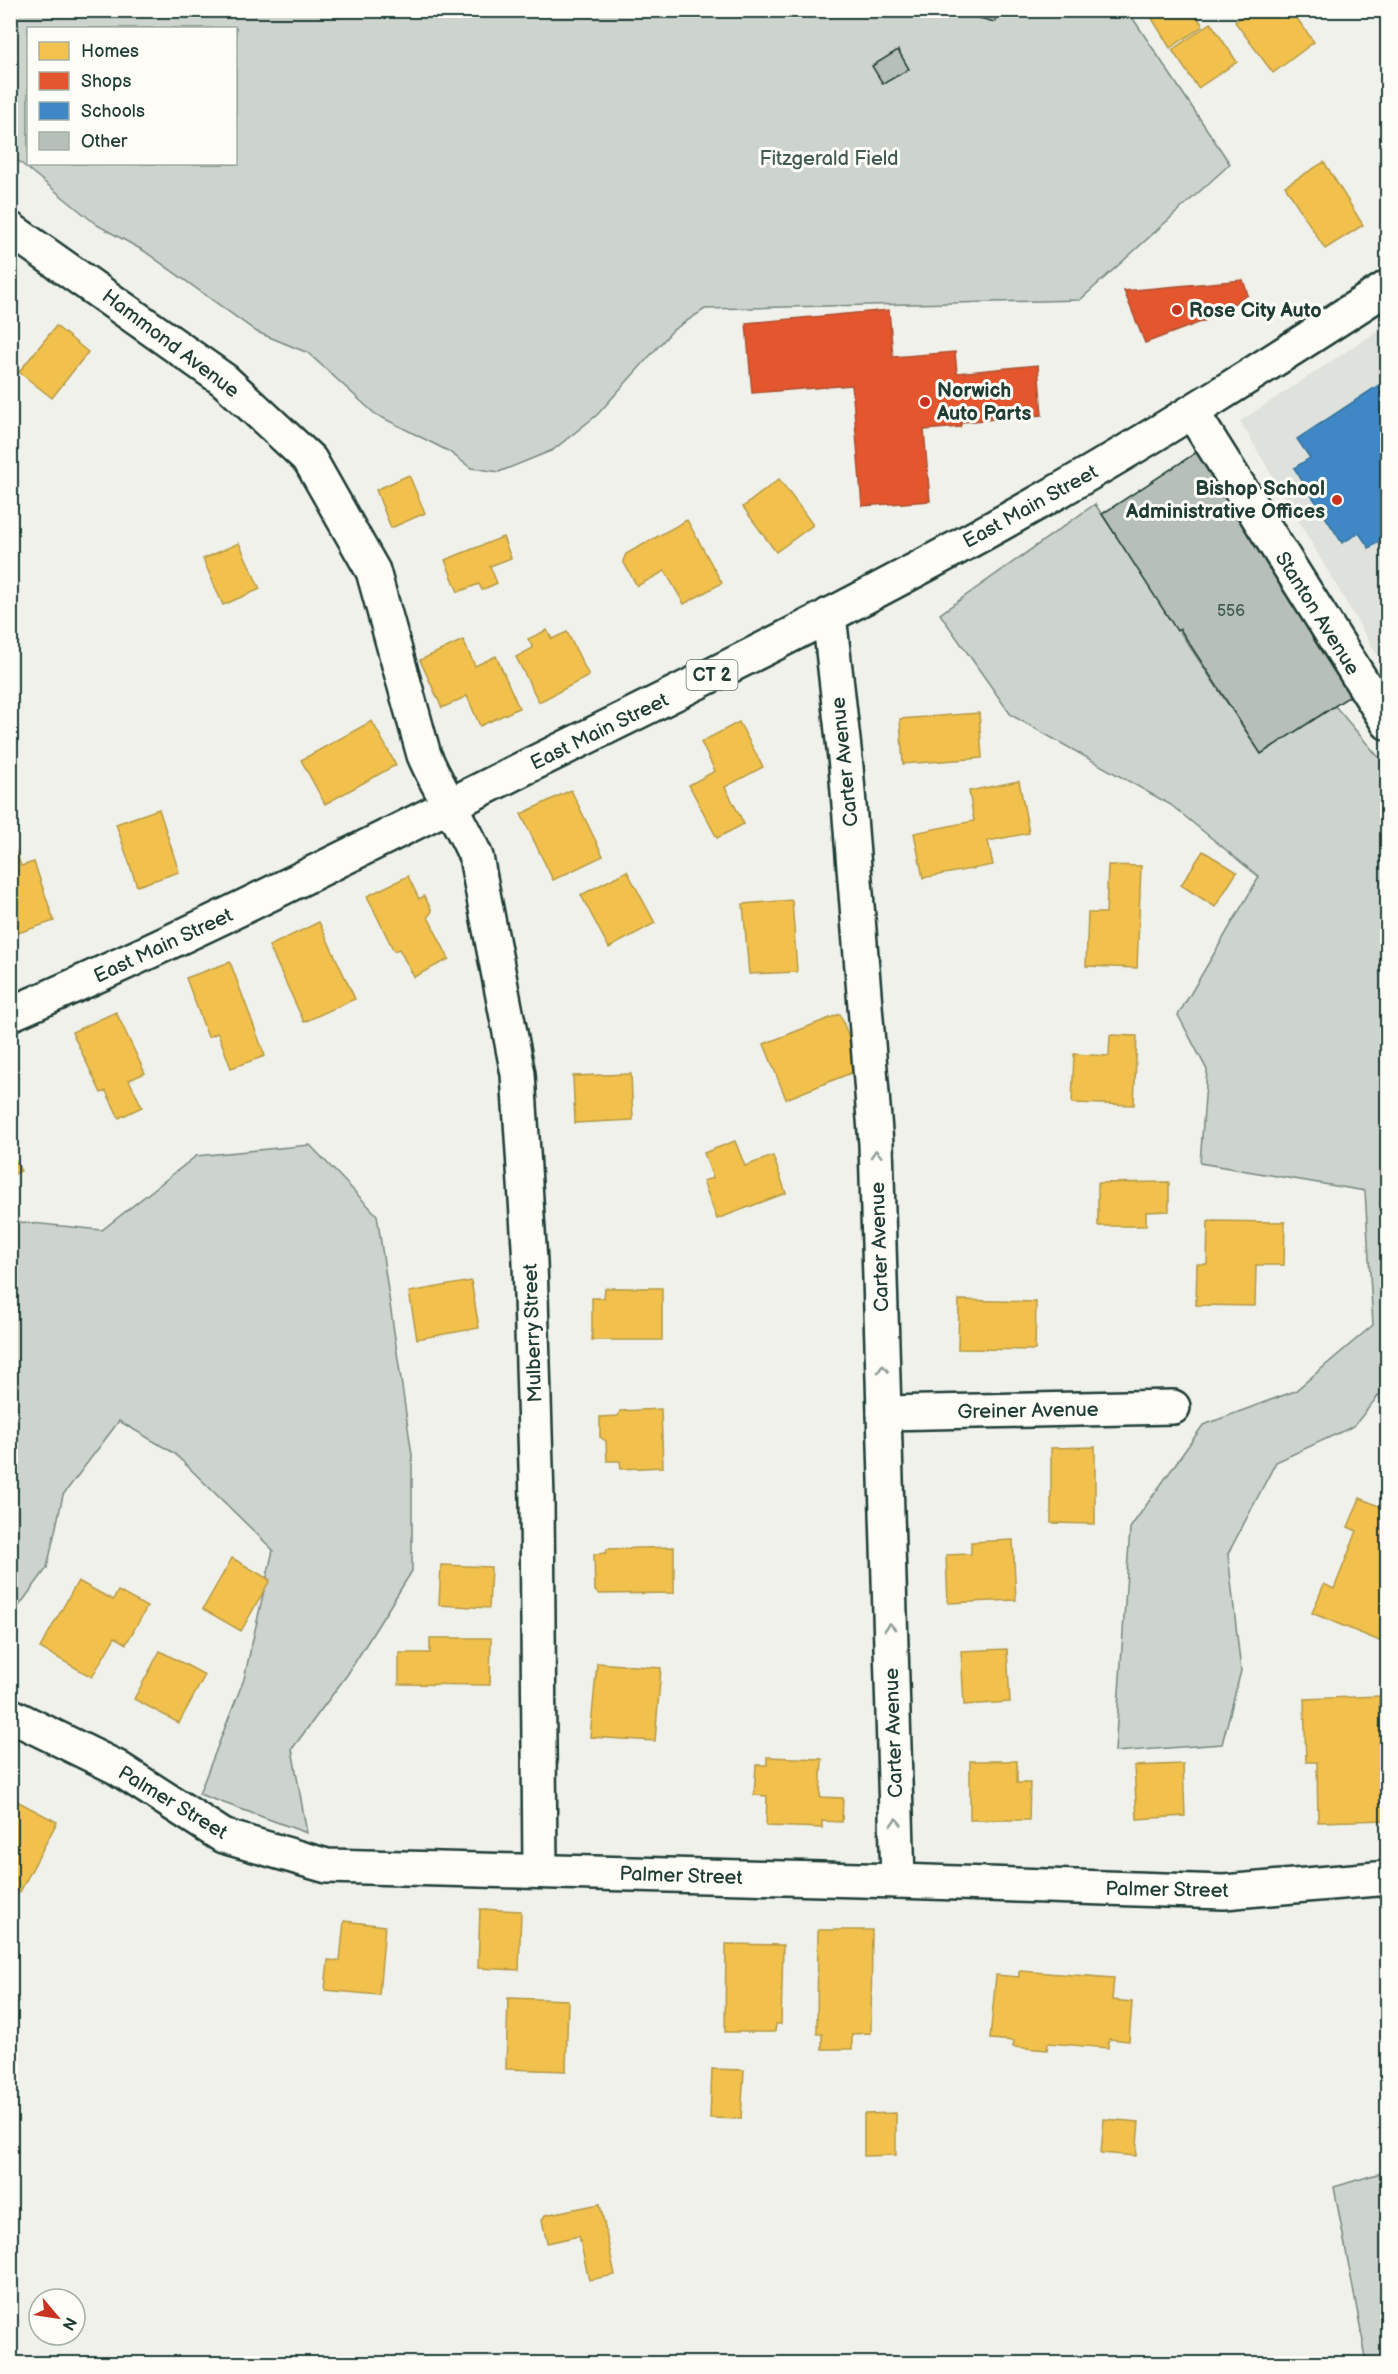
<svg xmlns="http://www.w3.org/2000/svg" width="1398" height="2374" font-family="'Balsamiq Sans',sans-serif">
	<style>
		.built { fill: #dfe2dc }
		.green { fill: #cdd3cd; stroke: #768880; stroke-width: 1.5; fill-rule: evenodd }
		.homes { fill: #f2c14e; stroke: #b39946; stroke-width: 1.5 }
		.shops { fill: #e4572e; stroke: #a94f30; stroke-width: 1.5 }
		.schools { fill: #3f88c5; stroke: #35729a; stroke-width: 1.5 }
		.building { fill: #b6bfb8; stroke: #1f3d34; stroke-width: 1.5 }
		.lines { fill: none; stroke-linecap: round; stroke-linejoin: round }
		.minor-casing { stroke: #1f3d34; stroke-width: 38 }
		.highway-casing { stroke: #1f3d34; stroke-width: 38 }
		.minor { stroke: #fdfcf7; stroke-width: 33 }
		.highway { stroke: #fdfcf7; stroke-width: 33 }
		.oneway { stroke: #8e9c96 }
		.poi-dot { fill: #c8321e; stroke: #fdfcf7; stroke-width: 2 }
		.labels { text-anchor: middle; stroke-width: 6; stroke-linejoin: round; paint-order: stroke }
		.number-label { font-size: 16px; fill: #455e55 }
		.shield { fill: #fdfcf7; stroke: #62766e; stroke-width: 1.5 }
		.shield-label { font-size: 18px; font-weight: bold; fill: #1f3d34 }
		.park-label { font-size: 20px; fill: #425b53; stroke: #fdfcf7 }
		.poi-label { font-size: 20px; font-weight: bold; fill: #1f3d34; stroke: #fdfcf7; text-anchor: start }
		.street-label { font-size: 20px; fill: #1f3d34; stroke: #fdfcf7 }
	</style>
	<rect width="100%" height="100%" fill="#f0f1eb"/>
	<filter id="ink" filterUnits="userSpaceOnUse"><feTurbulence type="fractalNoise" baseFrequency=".0167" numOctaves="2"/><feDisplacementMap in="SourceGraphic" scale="12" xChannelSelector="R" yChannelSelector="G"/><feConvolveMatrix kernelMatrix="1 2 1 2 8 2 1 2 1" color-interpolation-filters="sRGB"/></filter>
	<g filter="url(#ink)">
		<path class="built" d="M 1387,325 L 1387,672 L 1240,421 Z"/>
		<g class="green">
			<path d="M 10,11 L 1128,11 L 1230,164 L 1080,300 L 705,309 L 673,330 L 597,415 L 553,450 L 499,472 L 471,468 L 448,451 L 375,414 L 308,353 L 257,332 L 144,251 L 97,225 L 11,155 ZM 28,28 L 236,28 L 236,164 L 28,164 Z"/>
			<path d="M 1095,504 L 1261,754 L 1335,706 L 1387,767 L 1387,1385 L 1354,1426 L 1276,1462 L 1228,1554 L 1241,1671 L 1222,1744 L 1115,1752 L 1130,1528 L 1203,1425 L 1295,1391 L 1373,1325 L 1365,1191 L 1200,1163 L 1207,1070 L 1178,1015 L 1259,877 L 1171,805 L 1011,715 L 940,614 Z"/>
			<path d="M 310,1145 L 377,1215 L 412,1455 L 412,1571 L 347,1675 L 292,1749 L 307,1833 L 199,1794 L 244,1679 L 273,1550 L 174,1453 L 119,1421 L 63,1495 L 47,1568 L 11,1617 L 11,1221 L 102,1230 L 196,1156 Z"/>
			<path d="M 1387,2171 L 1387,2363 L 1367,2363 L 1334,2187 Z"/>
		</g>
		<g class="homes">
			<path d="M 1147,10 L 1193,10 L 1203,26 L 1170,48 Z"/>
			<path d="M 1251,10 L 1291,10 L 1314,42 L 1273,73 L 1235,22 Z"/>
			<path d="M 1211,23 L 1237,62 L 1198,88 L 1172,50 Z"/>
			<path d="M 1324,162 L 1363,225 L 1325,249 L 1285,186 Z"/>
			<path d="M 56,326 L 88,352 L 52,398 L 19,372 Z"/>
			<path d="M 409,475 L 425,513 L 391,528 L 376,490 Z"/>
			<path d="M 779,479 L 813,525 L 776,552 L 743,507 Z"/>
			<path d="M 687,520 L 722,583 L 684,604 L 665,571 L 637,586 L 623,561 L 626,554 Z"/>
			<path d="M 503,537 L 511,558 L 490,566 L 497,583 L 482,590 L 479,584 L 458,592 L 445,560 Z"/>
			<path d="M 239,543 L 260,589 L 223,605 L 203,559 Z"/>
			<path d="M 547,630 L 552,639 L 567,632 L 589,676 L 539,702 L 516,657 L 533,648 L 528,639 Z"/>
			<path d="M 463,640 L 475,666 L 496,656 L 519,708 L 480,726 L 467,696 L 442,708 L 420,660 Z"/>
			<path d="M 979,713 L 982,758 L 903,764 L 900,719 Z"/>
			<path d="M 372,721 L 396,765 L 325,804 L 301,760 Z"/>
			<path d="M 739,722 L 763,767 L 725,787 L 744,824 L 717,838 L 689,785 L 715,771 L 701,742 Z"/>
			<path d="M 1019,781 L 1029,833 L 988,841 L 993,865 L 923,878 L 914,833 L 974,821 L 969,791 Z"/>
			<path d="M 571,790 L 603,856 L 553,880 L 521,814 Z"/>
			<path d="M 159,809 L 179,872 L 137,886 L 116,824 Z"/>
			<path d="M 10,836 L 21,866 L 34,862 L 54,921 L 12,935 Z"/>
			<path d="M 1203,851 L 1237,872 L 1215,907 L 1181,885 Z"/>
			<path d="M 1108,865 L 1141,866 L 1137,968 L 1086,966 L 1088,913 L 1106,913 Z"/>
			<path d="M 627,871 L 655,923 L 609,948 L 581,895 Z"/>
			<path d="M 408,876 L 419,899 L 424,896 L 432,911 L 428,917 L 449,959 L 414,977 L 399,949 L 394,951 L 367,896 Z"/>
			<path d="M 792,900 L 797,972 L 749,974 L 743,904 Z"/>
			<path d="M 319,922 L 355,999 L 304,1022 L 269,946 Z"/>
			<path d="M 230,962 L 265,1056 L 231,1068 L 218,1033 L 208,1037 L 186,978 Z"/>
			<path d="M 116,1012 L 145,1073 L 129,1080 L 142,1107 L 119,1118 L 106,1091 L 101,1093 L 72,1032 Z"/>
			<path d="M 840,1014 L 861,1069 L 786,1099 L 764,1044 Z"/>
			<path d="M 1110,1035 L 1137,1036 L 1134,1105 L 1072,1103 L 1074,1054 L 1109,1056 Z"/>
			<path d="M 631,1074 L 633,1120 L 575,1123 L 573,1076 Z"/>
			<path d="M 735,1141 L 745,1166 L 773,1156 L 786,1193 L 717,1219 L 703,1181 L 713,1178 L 704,1153 Z"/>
			<path d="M 10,1150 L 21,1171 L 10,1176 Z"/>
			<path d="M 1169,1182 L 1169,1211 L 1146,1212 L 1146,1226 L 1098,1226 L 1098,1183 Z"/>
			<path d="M 1208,1221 L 1285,1222 L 1284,1265 L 1256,1265 L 1255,1306 L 1196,1305 L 1197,1264 L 1207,1264 Z"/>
			<path d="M 471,1281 L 479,1328 L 417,1339 L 409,1292 Z"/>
			<path d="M 605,1288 L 662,1288 L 662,1340 L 592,1340 L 592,1298 L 604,1298 Z"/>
			<path d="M 959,1300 L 1036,1302 L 1035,1350 L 958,1349 Z"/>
			<path d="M 661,1409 L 663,1467 L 621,1469 L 620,1461 L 607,1461 L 606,1441 L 600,1437 L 600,1417 L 618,1416 L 620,1411 Z"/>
			<path d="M 1095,1447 L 1095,1524 L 1051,1523 L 1051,1448 Z"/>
			<path d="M 1360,1498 L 1388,1510 L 1388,1629 L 1382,1642 L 1312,1613 L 1324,1584 L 1334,1589 L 1357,1531 L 1348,1527 Z"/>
			<path d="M 1013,1540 L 1016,1600 L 948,1603 L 946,1555 L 971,1554 L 971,1542 Z"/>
			<path d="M 674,1547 L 674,1593 L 599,1594 L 595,1591 L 594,1554 L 606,1553 L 607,1549 Z"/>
			<path d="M 232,1558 L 270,1580 L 241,1631 L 203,1609 Z"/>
			<path d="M 441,1565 L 491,1567 L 489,1608 L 439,1605 Z"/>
			<path d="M 78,1581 L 113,1600 L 118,1591 L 147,1607 L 126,1644 L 115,1637 L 92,1677 L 40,1648 Z"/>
			<path d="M 430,1638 L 491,1638 L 490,1685 L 399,1684 L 399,1653 L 430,1653 Z"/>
			<path d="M 1007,1649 L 1010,1702 L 964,1705 L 961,1651 Z"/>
			<path d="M 160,1651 L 205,1675 L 179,1723 L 134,1699 Z"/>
			<path d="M 597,1663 L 661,1668 L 655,1741 L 590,1737 Z"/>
			<path d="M 1379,1696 L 1380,1755 L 1388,1755 L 1388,1820 L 1318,1822 L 1317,1762 L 1306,1762 L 1304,1699 Z"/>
			<path d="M 767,1757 L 822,1759 L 820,1797 L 843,1798 L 842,1822 L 822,1821 L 822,1828 L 766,1826 L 767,1796 L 754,1795 L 756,1765 L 767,1765 Z"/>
			<path d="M 970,1761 L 1017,1761 L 1017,1783 L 1030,1783 L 1029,1820 L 970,1820 Z"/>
			<path d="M 1183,1764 L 1185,1816 L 1137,1819 L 1134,1766 Z"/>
			<path d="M 13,1799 L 57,1822 L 20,1892 L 10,1887 L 10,1803 Z"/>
			<path d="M 480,1909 L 521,1911 L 519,1970 L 478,1968 Z"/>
			<path d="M 344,1921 L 385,1926 L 379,1995 L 325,1990 L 328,1960 L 340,1961 Z"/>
			<path d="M 818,1930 L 872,1930 L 871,2033 L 852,2034 L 852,2049 L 822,2049 L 822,2034 L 817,2034 Z"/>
			<path d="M 726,1944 L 783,1945 L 781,2024 L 776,2024 L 775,2032 L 725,2032 Z"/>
			<path d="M 1019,1971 L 1114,1978 L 1112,2000 L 1132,2002 L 1129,2041 L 1109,2039 L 1108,2048 L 1048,2043 L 1047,2050 L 1013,2047 L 1014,2041 L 990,2039 L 996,1975 L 1019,1977 Z"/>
			<path d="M 508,1998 L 568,2000 L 566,2071 L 506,2069 Z"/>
			<path d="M 712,2069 L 744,2070 L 741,2119 L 710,2118 Z"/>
			<path d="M 896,2113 L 896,2155 L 864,2156 L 864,2114 Z"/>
			<path d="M 1104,2119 L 1139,2122 L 1136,2156 L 1101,2153 Z"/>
			<path d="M 600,2204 L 615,2275 L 589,2280 L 579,2236 L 547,2243 L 542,2220 L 545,2215 Z"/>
		</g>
		<g class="shops">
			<path d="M 1243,280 L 1248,295 L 1206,320 L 1145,343 L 1124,291 Z"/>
			<path d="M 889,310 L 893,357 L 955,352 L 957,373 L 1038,365 L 1042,415 L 962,422 L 960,427 L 924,430 L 930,501 L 862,506 L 852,385 L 752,393 L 746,323 Z"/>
		</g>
		<path class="schools" d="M 1388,379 L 1388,536 L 1369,548 L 1359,533 L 1342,543 L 1294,468 L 1310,458 L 1297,439 Z"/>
		<g class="building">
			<path d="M 964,10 L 998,10 L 995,22 L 963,14 Z"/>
			<path d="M 898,50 L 909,69 L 883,84 L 872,66 Z"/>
			<path d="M 1203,448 L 1353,694 L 1261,754 L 1180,629 L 1177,631 L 1102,514 Z"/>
		</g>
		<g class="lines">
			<g class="minor-casing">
				<g id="minor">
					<path d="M 10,229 L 224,380 L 310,460 L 373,571 L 424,755 C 439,790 461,822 476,857 L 518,1074 L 530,1262 L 537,1500 L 540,1871"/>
					<path d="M 1192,412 L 1388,723"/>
					<path d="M 829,615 L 846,767 L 876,1144 L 898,1881"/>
					<path d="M 884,1413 L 1173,1407"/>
					<path d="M 10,1715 L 116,1767 L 223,1836 L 327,1866 L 898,1881 L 1224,1892 L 1388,1878"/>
				</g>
			</g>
			<g class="highway-casing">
				<path id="highway" d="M 10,1014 C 186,938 356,852 526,767 C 697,683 868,599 1034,505 C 1155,437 1272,362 1388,287"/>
			</g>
			<use href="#minor" class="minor"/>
			<use href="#highway" class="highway"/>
		</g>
		<defs><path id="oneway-chevron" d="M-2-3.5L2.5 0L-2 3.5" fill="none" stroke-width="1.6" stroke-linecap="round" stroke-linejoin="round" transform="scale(1.5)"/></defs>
		<g class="oneway">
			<use href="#oneway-chevron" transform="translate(876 1154) rotate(-92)"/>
			<use href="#oneway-chevron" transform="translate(883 1369) rotate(-92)"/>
			<use href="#oneway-chevron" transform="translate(890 1627) rotate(-92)"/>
			<use href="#oneway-chevron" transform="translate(896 1822) rotate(-92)"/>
		</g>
	</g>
	<g class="poi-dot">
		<circle cx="1177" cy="310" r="6"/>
		<circle cx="925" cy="402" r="6"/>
		<circle cx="1337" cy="500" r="6"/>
	</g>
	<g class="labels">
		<g class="number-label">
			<text x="1231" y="616">556</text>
		</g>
		<rect class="shield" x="686.5" y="660" width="51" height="30" rx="4.5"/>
		<g class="shield-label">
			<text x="712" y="681">CT 2</text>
		</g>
		<g class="park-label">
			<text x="829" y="165">Fitzgerald Field</text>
		</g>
		<g class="poi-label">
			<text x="1189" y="317">Rose City Auto</text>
			<text x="937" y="397">Norwich<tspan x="937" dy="23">Auto Parts</tspan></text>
			<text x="1325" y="495" text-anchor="end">Bishop School<tspan x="1325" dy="23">Administrative Offices</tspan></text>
		</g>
		<g class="street-label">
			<text transform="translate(171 343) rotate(37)" y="7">Hammond Avenue</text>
			<text transform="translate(1030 506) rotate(-29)" y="7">East Main Street</text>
			<text transform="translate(1318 613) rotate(58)" y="7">Stanton Avenue</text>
			<text transform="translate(599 731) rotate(-26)" y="7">East Main Street</text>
			<text transform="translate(844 762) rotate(-96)" y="7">Carter Avenue</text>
			<text transform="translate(163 945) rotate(-25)" y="7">East Main Street</text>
			<text transform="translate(879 1247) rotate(-92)" y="7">Carter Avenue</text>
			<text transform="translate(532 1333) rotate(-92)" y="7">Mulberry Street</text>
			<text transform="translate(1028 1410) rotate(-1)" y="7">Greiner Avenue</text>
			<text transform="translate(893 1733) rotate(-92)" y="7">Carter Avenue</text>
			<text transform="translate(173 1802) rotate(31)" y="7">Palmer Street</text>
			<text transform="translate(681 1875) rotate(2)" y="7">Palmer Street</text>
			<text transform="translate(1167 1889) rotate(1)" y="7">Palmer Street</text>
		</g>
	</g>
	<rect width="1398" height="2374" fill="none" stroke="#fdfcf7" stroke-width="36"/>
	<rect x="18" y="18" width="1362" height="2338" fill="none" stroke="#1f3d34" stroke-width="2" filter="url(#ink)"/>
	<rect x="27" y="27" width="210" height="138" fill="#fdfcf7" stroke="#a4b0a9" stroke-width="1.5"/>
	<rect x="39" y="42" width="30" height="18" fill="#f2c14e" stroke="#a4b0a9" stroke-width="1.5"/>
	<text x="81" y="57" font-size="18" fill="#1f3d34">Homes</text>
	<rect x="39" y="72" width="30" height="18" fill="#e4572e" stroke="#a4b0a9" stroke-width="1.5"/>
	<text x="81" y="87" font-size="18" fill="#1f3d34">Shops</text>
	<rect x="39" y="102" width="30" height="18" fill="#3f88c5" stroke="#a4b0a9" stroke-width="1.5"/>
	<text x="81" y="117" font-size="18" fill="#1f3d34">Schools</text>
	<rect x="39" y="132" width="30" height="18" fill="#b6bfb8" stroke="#a4b0a9" stroke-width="1.5"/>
	<text x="81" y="147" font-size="18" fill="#1f3d34">Other</text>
	<g transform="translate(57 2317) rotate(119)"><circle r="28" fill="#fdfcf7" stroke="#a4b0a9" stroke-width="1.5"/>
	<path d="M0-4.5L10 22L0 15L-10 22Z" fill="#c8321e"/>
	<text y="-9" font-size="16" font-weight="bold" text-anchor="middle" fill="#1f3d34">N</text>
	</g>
</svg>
